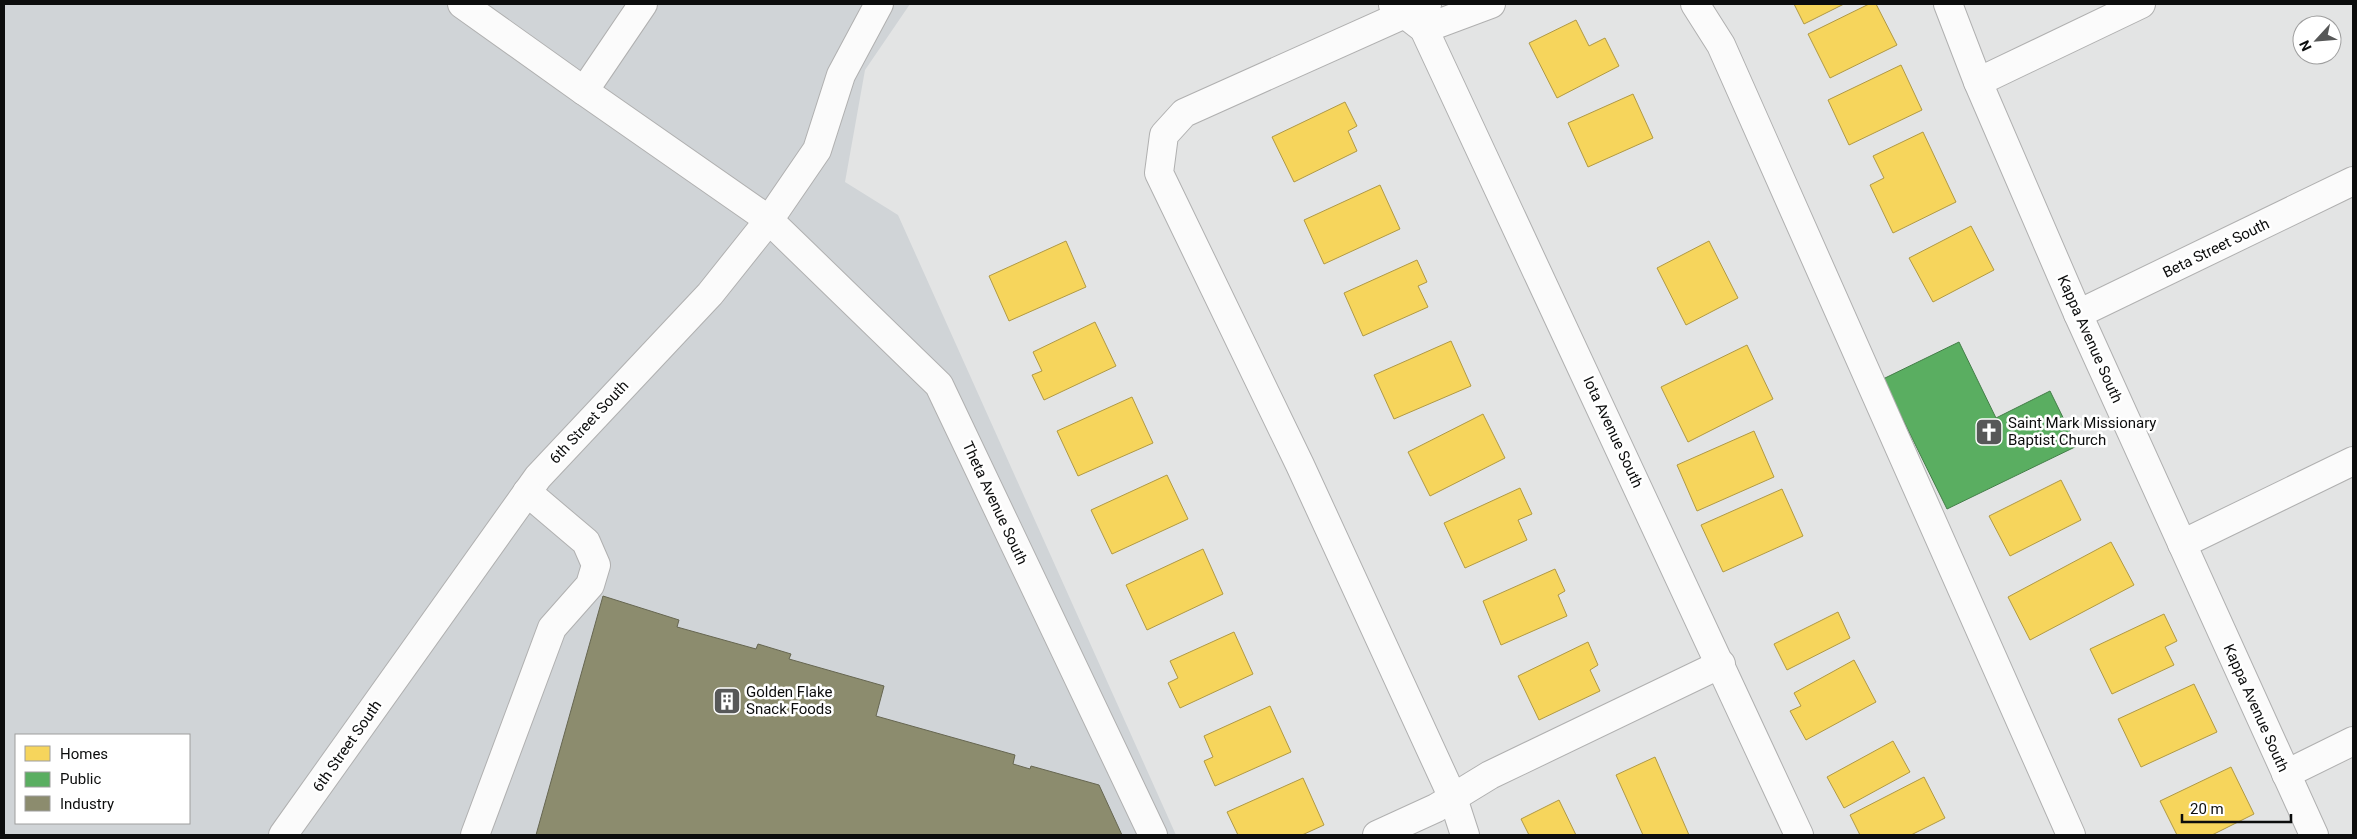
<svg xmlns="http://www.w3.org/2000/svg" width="2357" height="839" font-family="Roboto,sans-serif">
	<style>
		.built { fill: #d0d4d7; fill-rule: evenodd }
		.homes { fill: #f6d55c; stroke: #b09944 }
		.public { fill: #5aae61; stroke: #437e48 }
		.industry { fill: #8c8c6e; stroke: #666651 }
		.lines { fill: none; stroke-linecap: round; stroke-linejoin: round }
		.minor-casing { stroke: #b0b0b0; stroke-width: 30 }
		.minor { stroke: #fbfbfb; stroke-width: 28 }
		.labels { text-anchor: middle; stroke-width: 5; stroke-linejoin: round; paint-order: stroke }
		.street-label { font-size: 15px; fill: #0c0d0d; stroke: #fff }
		.poi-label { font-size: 15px; fill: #0c0d0d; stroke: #fff; text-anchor: start }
	</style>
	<rect width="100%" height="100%" fill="#e3e4e4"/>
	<path class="built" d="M 4,4 L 910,4 L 865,70 L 845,182 L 898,215 L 1176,835 L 4,835 ZM 16,735 L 189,735 L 189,823 L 16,823 Z"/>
	<g class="homes">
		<path d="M 1794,4 L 1844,4 L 1804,24 Z"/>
		<path d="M 1869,4 L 1876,4 L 1897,45 L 1830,78 L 1808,34 Z"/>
		<path d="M 1576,20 L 1589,46 L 1605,38 L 1619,66 L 1557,98 L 1529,43 Z"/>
		<path d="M 1901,65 L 1922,110 L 1849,145 L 1828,100 Z"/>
		<path d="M 1633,94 L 1653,138 L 1588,167 L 1568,123 Z"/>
		<path d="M 1345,102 L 1357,126 L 1348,131 L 1357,151 L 1294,182 L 1272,137 Z"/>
		<path d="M 1923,132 L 1956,202 L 1893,233 L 1870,185 L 1884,178 L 1873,156 Z"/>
		<path d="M 1380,185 L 1400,229 L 1324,264 L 1304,220 Z"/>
		<path d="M 1971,226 L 1994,270 L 1933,302 L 1909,258 Z"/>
		<path d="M 1066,241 L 1086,287 L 1009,321 L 989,276 Z"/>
		<path d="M 1709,241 L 1738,298 L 1686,325 L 1657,268 Z"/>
		<path d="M 1417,260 L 1427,282 L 1418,286 L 1428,307 L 1363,336 L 1344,293 Z"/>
		<path d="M 1095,322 L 1116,366 L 1044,400 L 1032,375 L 1042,371 L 1033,352 Z"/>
		<path d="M 1451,341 L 1471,386 L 1394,419 L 1374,375 Z"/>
		<path d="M 1747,345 L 1773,399 L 1688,442 L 1661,387 Z"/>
		<path d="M 1132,397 L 1153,443 L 1078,476 L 1057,431 Z"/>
		<path d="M 1483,414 L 1505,458 L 1430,496 L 1408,452 Z"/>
		<path d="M 1754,431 L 1774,477 L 1697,511 L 1677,465 Z"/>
		<path d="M 1167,475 L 1188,519 L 1112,554 L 1091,510 Z"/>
		<path d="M 2061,480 L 2081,520 L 2010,556 L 1989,516 Z"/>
		<path d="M 1520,488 L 1532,514 L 1518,520 L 1527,540 L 1465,568 L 1444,523 Z"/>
		<path d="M 1782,489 L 1803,536 L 1723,572 L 1701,525 Z"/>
		<path d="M 2111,542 L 2134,585 L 2030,640 L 2008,597 Z"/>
		<path d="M 1203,549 L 1223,594 L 1147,630 L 1126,585 Z"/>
		<path d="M 1555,569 L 1565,591 L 1558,595 L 1567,616 L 1501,645 L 1483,601 Z"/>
		<path d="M 1838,612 L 1850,638 L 1787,670 L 1774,644 Z"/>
		<path d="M 2164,614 L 2177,641 L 2165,647 L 2174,665 L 2112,694 L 2090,649 Z"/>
		<path d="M 1234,632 L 1253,674 L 1180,708 L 1168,683 L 1178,678 L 1170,661 Z"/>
		<path d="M 1588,642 L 1598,665 L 1590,670 L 1600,691 L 1539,720 L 1518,676 Z"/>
		<path d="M 1854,660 L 1876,702 L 1806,740 L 1790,711 L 1801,706 L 1794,693 Z"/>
		<path d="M 2194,684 L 2217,732 L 2141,767 L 2118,719 Z"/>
		<path d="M 1270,706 L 1291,752 L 1215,786 L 1204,761 L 1213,757 L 1204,736 Z"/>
		<path d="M 1893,741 L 1910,772 L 1844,808 L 1827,777 Z"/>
		<path d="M 1655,757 L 1689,835 L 1643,835 L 1616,775 Z"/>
		<path d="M 2231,767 L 2254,814 L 2212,835 L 2177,835 L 2160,801 Z"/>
		<path d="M 1924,777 L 1945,818 L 1911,835 L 1860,835 L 1850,815 Z"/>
		<path d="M 1303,778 L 1324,825 L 1302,835 L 1238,835 L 1227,812 Z"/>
		<path d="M 1559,800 L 1576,835 L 1529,835 L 1521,819 Z"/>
	</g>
	<path class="public" d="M 1959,342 L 1996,418 L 2050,391 L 2077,446 L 1947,509 L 1883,379 Z"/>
	<path class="industry" d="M 603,596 L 679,620 L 677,627 L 756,649 L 758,644 L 791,654 L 789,659 L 884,686 L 876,716 L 1015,755 L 1013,764 L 1030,769 L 1031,766 L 1099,785 L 1122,835 L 536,835 Z"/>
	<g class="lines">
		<g class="minor-casing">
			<g id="minor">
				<path d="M 462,4 L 584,91"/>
				<path d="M 643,4 L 584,91 L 769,220 L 939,385 L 1153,835"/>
				<path d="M 1427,4 L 1184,113 L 1164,135 L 1159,173 L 1300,465 L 1453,798 L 1465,835"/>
				<path d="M 1695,4 L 1721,45 L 2071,835"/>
				<path d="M 1948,4 L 1978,82 L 2078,314 L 2314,835"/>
				<path d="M 1393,5 L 1424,29 L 1799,835"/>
				<path d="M 1424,29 L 1491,4"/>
				<path d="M 1978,82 L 2141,4"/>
				<path d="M 2078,314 L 2353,181"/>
				<path d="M 2182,544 L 2353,461"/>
				<path d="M 2286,774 L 2353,741"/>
				<path d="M 283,835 L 538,477 L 710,294 L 769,220 L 817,150 L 841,75 L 879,4"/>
				<path d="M 475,835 L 552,628 L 590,585 L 596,565 L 586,542 L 527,492"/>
				<path d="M 1377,835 L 1436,808 L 1490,775 L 1721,664"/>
			</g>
		</g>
		<use href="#minor" class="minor"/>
	</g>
	<defs>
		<g id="church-square" transform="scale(1.4375)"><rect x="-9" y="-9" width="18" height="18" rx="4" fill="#575858" stroke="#fff"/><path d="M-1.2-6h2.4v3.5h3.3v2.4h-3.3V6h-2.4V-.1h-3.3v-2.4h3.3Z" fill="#fff"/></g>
		<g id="building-square" transform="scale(1.4375)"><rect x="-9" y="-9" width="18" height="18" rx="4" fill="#575858" stroke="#fff"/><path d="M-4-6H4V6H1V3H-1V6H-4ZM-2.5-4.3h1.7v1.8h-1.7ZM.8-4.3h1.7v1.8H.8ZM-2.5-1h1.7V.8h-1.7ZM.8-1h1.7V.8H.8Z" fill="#fff"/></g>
	</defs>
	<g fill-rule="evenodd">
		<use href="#church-square" x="1989" y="432"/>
		<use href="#building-square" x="727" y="701"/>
	</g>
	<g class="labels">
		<g class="street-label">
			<text transform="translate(2216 248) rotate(-26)" y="5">Beta Street South</text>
			<text transform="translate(2090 339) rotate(66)" y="5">Kappa Avenue South</text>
			<text transform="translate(589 422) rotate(-47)" y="5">6th Street South</text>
			<text transform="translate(1613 432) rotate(65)" y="5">Iota Avenue South</text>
			<text transform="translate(995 503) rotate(65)" y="5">Theta Avenue South</text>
			<text transform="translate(2256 708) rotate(66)" y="5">Kappa Avenue South</text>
			<text transform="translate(347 746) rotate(-55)" y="5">6th Street South</text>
		</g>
		<g class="poi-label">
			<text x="2008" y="428">Saint Mark Missionary<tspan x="2008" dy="17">Baptist Church</tspan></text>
			<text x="746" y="697">Golden Flake<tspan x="746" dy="17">Snack Foods</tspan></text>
		</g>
	</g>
	<rect width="2357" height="839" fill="none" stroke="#0c0d0d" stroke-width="10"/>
	<rect x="15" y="734" width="175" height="90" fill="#ffffff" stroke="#9e9e9e"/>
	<rect x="25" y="746" width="25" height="15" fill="#f6d55c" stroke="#9e9e9e"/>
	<text x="60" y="759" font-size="15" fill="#0c0d0d">Homes</text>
	<rect x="25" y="772" width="25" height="15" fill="#5aae61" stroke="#9e9e9e"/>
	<text x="60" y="784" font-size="15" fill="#0c0d0d">Public</text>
	<rect x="25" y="796" width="25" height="15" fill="#8c8c6e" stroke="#9e9e9e"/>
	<text x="60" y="809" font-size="15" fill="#0c0d0d">Industry</text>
	<g transform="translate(2317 40) rotate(244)"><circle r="24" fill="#ffffff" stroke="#9e9e9e"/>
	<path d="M0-4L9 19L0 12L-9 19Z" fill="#575858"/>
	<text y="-8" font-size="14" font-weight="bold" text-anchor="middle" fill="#0c0d0d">N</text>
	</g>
	<path d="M2182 814v8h109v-8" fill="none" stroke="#0c0d0d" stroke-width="2.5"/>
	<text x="2190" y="814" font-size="15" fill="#0c0d0d" stroke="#ffffff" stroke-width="4" paint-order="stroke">20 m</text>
</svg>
